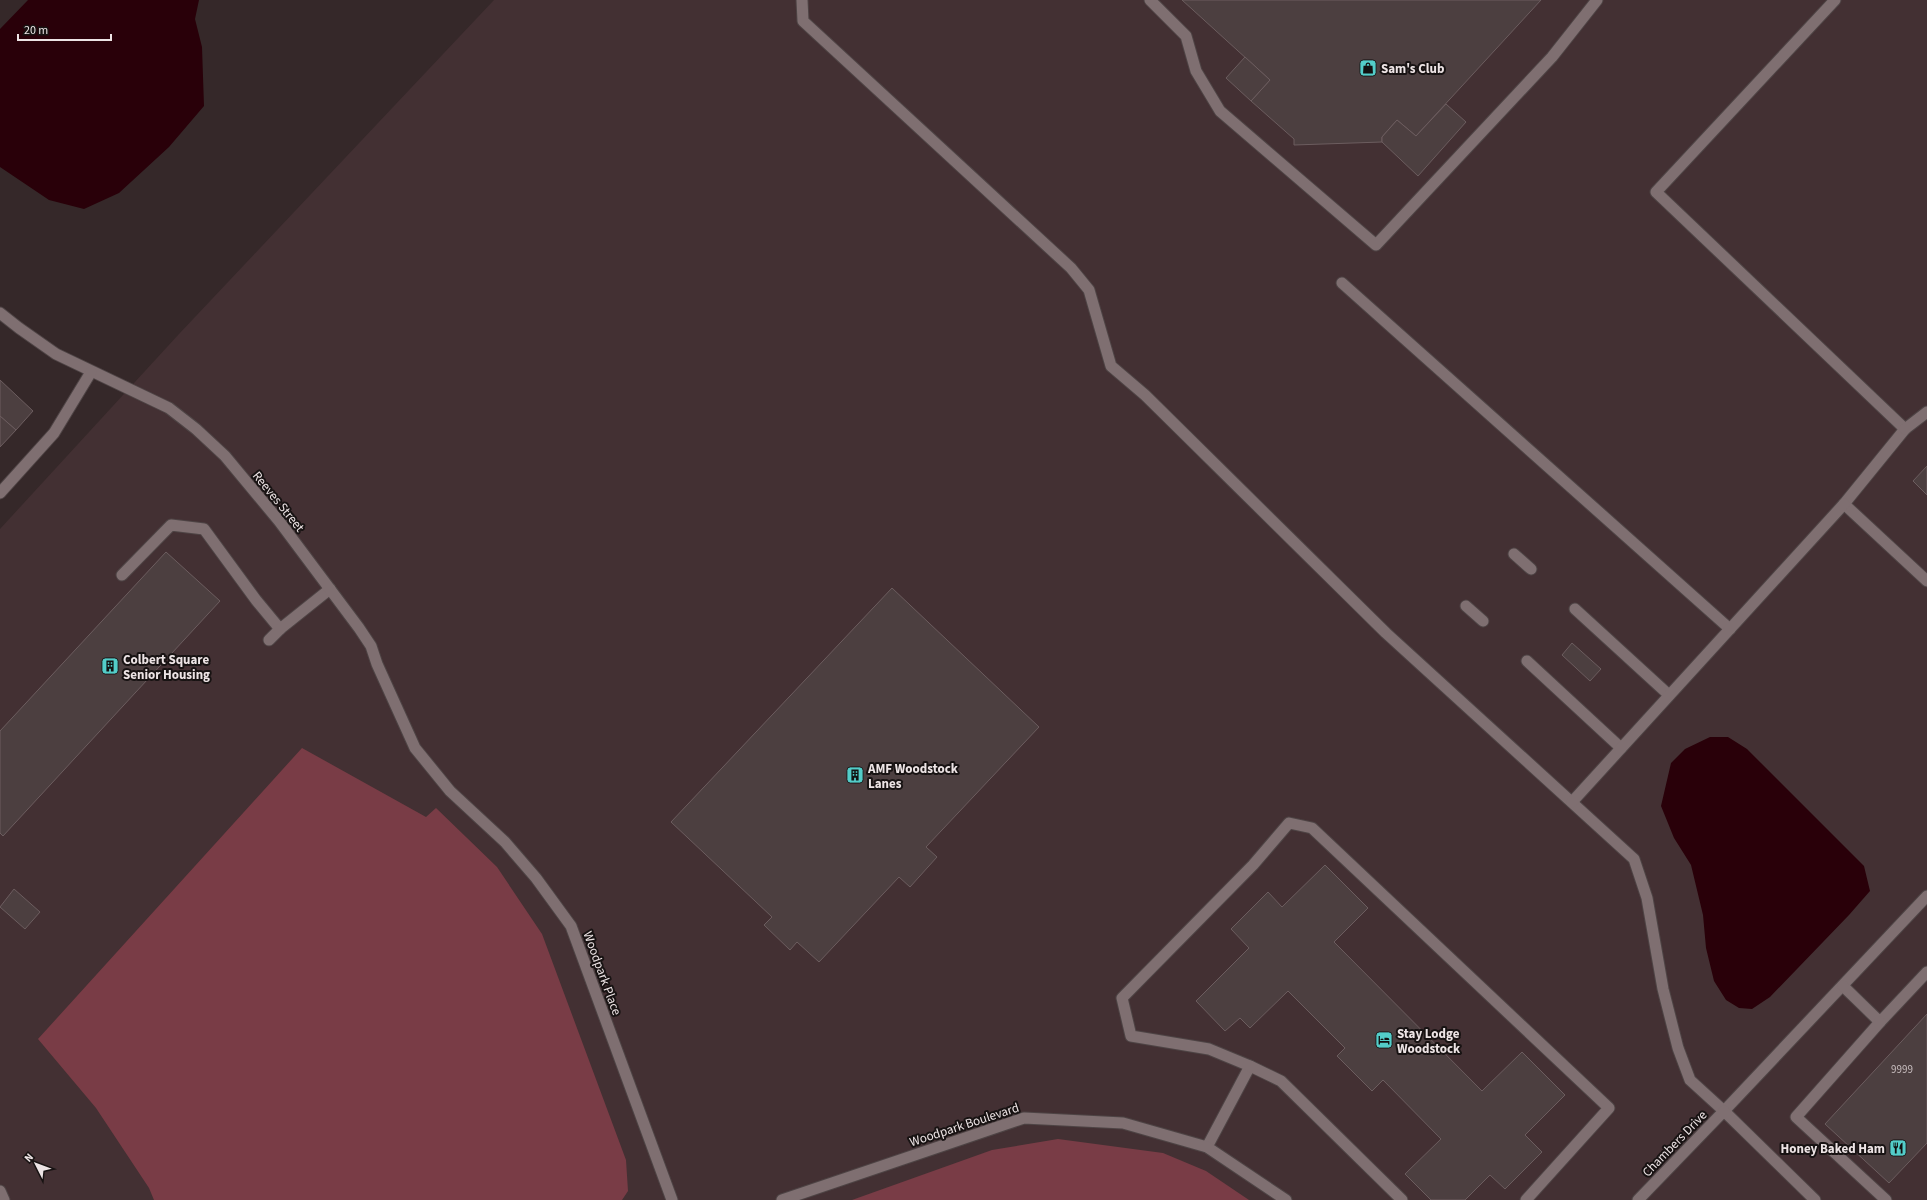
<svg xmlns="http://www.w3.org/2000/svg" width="1927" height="1200" font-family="'Source Sans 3',sans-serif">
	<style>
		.built { fill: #433033 }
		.green { fill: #793c46 }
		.water { fill: #290009 }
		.building { fill: #4c3f40; stroke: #6c5d5f }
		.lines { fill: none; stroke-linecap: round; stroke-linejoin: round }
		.service-casing { stroke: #4e4445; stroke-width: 13 }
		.minor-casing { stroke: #4e4445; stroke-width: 13 }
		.service { stroke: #7f6f71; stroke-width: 11 }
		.minor { stroke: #7f6f71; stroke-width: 11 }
		.labels { text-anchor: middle; stroke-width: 4; stroke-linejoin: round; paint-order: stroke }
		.number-label { font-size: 11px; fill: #c5bbbc }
		.poi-label { font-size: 13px; font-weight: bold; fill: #ede4e5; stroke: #181313; text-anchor: start }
		.street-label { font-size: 13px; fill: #ede4e5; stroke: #181313 }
	</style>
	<rect width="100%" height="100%" fill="#352829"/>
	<path class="built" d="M 494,0 L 1927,0 L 1927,1200 L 0,1200 L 0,529 L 179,334 Z"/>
	<g class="green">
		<path d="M 302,748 L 426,817 L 436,808 L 497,867 L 542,934 L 626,1160 L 628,1191 L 622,1200 L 154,1200 L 149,1188 L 96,1108 L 38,1039 Z"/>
		<path d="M 1058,1139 L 1163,1153 L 1206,1171 L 1249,1200 L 852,1200 L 992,1150 Z"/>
	</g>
	<g class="water">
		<path d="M 28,0 L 199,0 L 195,19 L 202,47 L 204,106 L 169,147 L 119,193 L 84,209 L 49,200 L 0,167 L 0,29 Z"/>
		<path d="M 1710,737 L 1728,737 L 1747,749 L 1864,866 L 1870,891 L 1849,915 L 1770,997 L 1752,1009 L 1739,1008 L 1726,1000 L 1714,981 L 1706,948 L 1703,915 L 1691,865 L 1674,838 L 1661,806 L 1671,763 L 1685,749 Z"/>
	</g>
	<g class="building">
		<path d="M 1182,0 L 1541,0 L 1416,136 L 1397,120 L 1382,137 L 1382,142 L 1294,145 L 1294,139 L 1251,101 L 1270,80 Z"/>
		<path d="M 1245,57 L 1270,80 L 1251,101 L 1226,78 Z"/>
		<path d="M 1446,104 L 1466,122 L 1418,176 L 1382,142 L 1382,137 L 1397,120 L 1416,136 Z"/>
		<path d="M 0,380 L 33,411 L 16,430 L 0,416 Z"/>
		<path d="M 0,416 L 16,430 L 0,447 Z"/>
		<path d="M 1927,466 L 1927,495 L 1913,481 Z"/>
		<path d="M 166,552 L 220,601 L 3,836 L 0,833 L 0,731 Z"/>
		<path d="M 892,588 L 1039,727 L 926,847 L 937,857 L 910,887 L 899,877 L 819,962 L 797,942 L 790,950 L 764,925 L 772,917 L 671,822 Z"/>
		<path d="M 1572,643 L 1601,669 L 1590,681 L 1562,655 Z"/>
		<path d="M 1325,865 L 1368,908 L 1334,942 L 1482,1091 L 1522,1052 L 1565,1095 L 1525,1135 L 1542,1152 L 1505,1189 L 1490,1175 L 1465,1200 L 1431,1200 L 1405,1174 L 1441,1139 L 1383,1080 L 1372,1091 L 1337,1056 L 1345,1048 L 1288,991 L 1250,1028 L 1240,1018 L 1225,1031 L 1196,1001 L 1249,948 L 1231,929 L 1268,892 L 1282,907 Z"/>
		<path d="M 14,889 L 40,912 L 25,929 L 0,907 Z"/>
		<path d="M 1927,1014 L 1927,1143 L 1889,1183 L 1825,1124 Z"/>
	</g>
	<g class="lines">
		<g class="service-casing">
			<g id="service">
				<path d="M 802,0 L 803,21 L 1071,268 L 1089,290 L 1111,366 L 1145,395 L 1386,633 L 1634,859 L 1647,898 L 1663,989 L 1678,1048 L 1690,1080 L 1724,1111 L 1927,896"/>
				<path d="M 1150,0 L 1186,36 L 1196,71 L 1220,111 L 1376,245 L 1552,57 L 1597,0"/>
				<path d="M 1835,0 L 1656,192 L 1905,429 L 1844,504 L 1927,581"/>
				<path d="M 1342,283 L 1730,629"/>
				<path d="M 1905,429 L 1927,412"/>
				<path d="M 1514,554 L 1531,569"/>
				<path d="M 122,575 L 171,525 L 204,529 L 256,600 L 280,629"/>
				<path d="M 1466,606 L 1483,621"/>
				<path d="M 1575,609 L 1669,695"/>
				<path d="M 269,640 L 280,629 L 330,589"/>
				<path d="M 1527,661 L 1621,748"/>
				<path d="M 1572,802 L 1844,504"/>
				<path d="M 1843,986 L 1880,1022 L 1927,972"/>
				<path d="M 1880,1022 L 1796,1117 L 1886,1200"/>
				<path d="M 1207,1147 L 1250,1066"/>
				<path d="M 0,1191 L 4,1200"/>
				<path d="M 1402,1200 L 1281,1081 L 1250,1066 L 1209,1049 L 1131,1036 L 1122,998 L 1253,865 L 1289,823 L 1312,828 L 1609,1108 L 1526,1200"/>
				<path d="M 1638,1200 L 1724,1111 L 1815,1200"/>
			</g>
		</g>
		<g class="minor-casing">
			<g id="minor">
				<path d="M 0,313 L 19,328 L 56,354 L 169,408 L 196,429 L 225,456 L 279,521 L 359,628 L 371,646 L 377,664 L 415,748 L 450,791 L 505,842 L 536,878 L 571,926 L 672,1200"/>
				<path d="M 0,493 L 54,433 L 91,372"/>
				<path d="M 782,1200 L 1024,1118 L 1123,1123 L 1207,1147 L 1286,1200"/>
			</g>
		</g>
		<use href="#service" class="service"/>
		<use href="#minor" class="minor"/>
	</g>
	<defs>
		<g id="shop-square" transform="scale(0.9)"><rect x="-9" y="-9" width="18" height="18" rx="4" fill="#53cdc9" stroke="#181313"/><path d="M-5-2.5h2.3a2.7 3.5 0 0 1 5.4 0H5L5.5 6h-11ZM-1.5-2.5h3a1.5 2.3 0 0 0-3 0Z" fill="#111"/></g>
		<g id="building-square" transform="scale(0.9)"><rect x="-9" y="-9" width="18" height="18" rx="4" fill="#53cdc9" stroke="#181313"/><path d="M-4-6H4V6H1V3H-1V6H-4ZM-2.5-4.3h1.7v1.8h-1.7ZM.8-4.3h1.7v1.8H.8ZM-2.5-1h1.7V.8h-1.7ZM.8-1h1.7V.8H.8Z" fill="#111"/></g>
		<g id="hotel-square" transform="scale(0.9)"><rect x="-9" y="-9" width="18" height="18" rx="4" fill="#53cdc9" stroke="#181313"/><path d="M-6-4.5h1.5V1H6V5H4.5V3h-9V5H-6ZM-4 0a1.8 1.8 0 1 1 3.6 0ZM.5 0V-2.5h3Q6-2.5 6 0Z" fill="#111"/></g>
		<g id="restaurant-square" transform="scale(0.9)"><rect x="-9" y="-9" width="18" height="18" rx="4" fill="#53cdc9" stroke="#181313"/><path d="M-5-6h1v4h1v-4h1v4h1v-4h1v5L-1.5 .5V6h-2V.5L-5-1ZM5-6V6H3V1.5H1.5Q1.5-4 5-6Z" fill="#111"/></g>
	</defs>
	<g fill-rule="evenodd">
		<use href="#shop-square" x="1368" y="68"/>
		<use href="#building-square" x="110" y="666"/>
		<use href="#building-square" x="855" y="775"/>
		<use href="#hotel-square" x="1384" y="1040"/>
		<use href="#restaurant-square" x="1898" y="1148"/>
	</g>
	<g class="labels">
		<g class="number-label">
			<text x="1902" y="1073">9999</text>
		</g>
		<g class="poi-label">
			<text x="1381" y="73">Sam's Club</text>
			<text x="123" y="664">Colbert Square<tspan x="123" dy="15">Senior Housing</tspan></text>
			<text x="868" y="773">AMF Woodstock<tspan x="868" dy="15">Lanes</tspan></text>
			<text x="1397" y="1038">Stay Lodge<tspan x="1397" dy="15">Woodstock</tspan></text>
			<text x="1885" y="1153" text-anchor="end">Honey Baked Ham</text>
		</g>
		<g class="street-label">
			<text transform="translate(279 501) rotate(51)" y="5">Reeves Street</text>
			<text transform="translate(603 973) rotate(70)" y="5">Woodpark Place</text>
			<text transform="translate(964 1124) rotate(-18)" y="5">Woodpark Boulevard</text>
			<text transform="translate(1674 1143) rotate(-46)" y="5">Chambers Drive</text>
		</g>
	</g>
	<g transform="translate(36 1164) rotate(312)" stroke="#181313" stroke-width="3" paint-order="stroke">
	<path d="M0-3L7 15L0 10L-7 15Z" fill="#ede4e5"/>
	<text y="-6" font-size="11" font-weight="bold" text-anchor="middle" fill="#ede4e5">N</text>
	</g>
	<path d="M18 34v6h93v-6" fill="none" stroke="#ede4e5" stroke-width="2"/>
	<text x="24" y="34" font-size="12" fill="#ede4e5" stroke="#181313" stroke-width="3" paint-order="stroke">20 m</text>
</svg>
